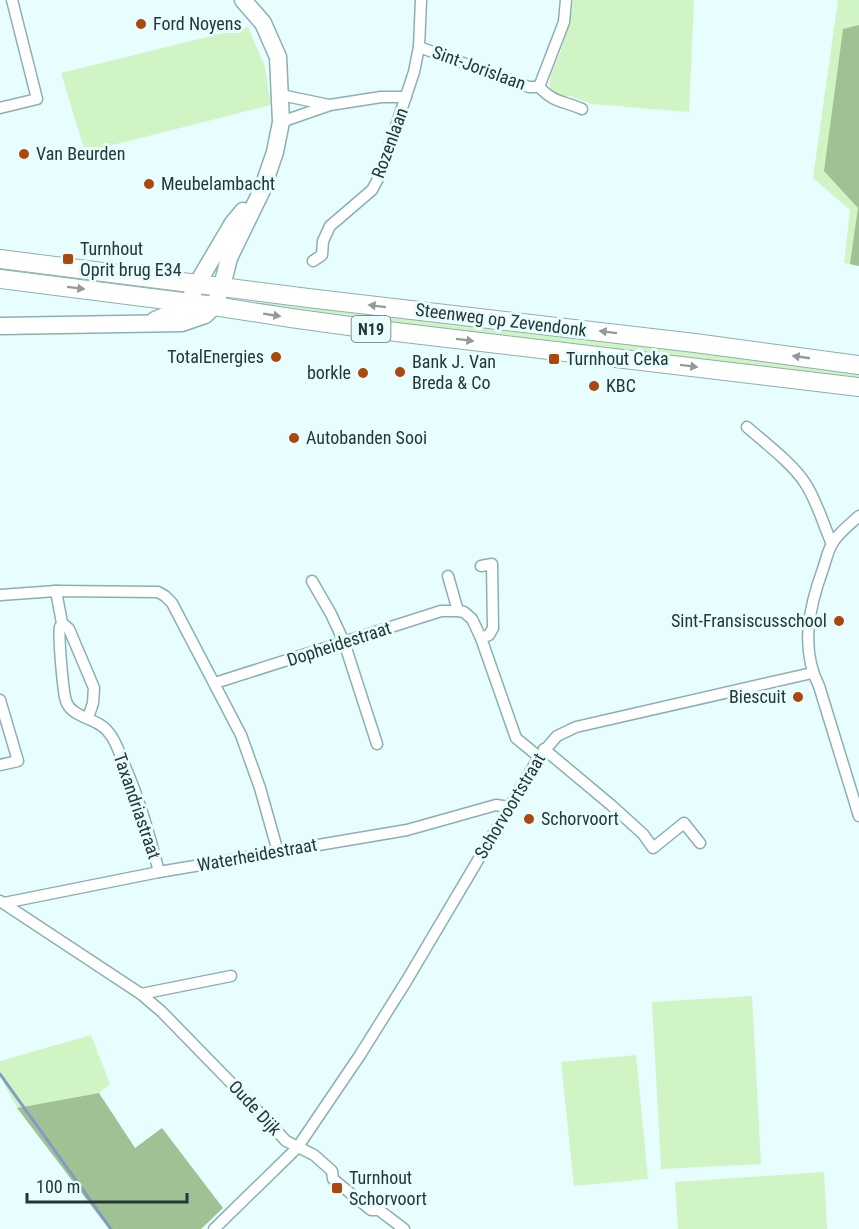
<svg xmlns="http://www.w3.org/2000/svg" width="859" height="1229" font-family="'Roboto Condensed',sans-serif">
	<style>
		.green { fill: #d1f4c4 }
		.forest { fill: #9fc193 }
		.lines { fill: none; stroke-linecap: round; stroke-linejoin: round }
		.stream { stroke: #819bc9; stroke-width: 3 }
		.street-casing { stroke: #8cb0b1; stroke-width: 13 }
		.secondary-casing { stroke: #8cb0b1; stroke-width: 19 }
		.primary-casing { stroke: #8cb0b1; stroke-width: 20 }
		.street { stroke: #fff; stroke-width: 10 }
		.secondary { stroke: #fff; stroke-width: 16 }
		.primary { stroke: #fff; stroke-width: 18 }
		.oneway { fill: #939a9a }
		.poi-dot { fill: #aa480d; stroke: #e7fdfe; stroke-width: 2 }
		.labels { text-anchor: middle; stroke-width: 6; stroke-linejoin: round; paint-order: stroke }
		.shield { fill: #e7fdfe; stroke: #617272; stroke-width: 1.5 }
		.shield-label { font-size: 16px; font-weight: bold; fill: #273636 }
		.poi-label { font-size: 18px; fill: #273636; stroke: #e7fdfe; text-anchor: start }
		.street-label { font-size: 18px; fill: #273636; stroke: #e7fdfe }
	</style>
	<rect width="100%" height="100%" fill="#e7fdfe"/>
	<g class="green">
		<path d="M 573,0 L 694,0 L 689,112 L 592,104 L 570,96 L 563,96 L 551,93 C 546,78 558,61 562,47 C 567,32 572,16 573,0 Z"/>
		<path d="M 838,0 L 859,0 L 859,266 L 844,263 L 850,210 L 813,178 Z"/>
		<path d="M 248,27 L 265,67 L 271,105 L 85,152 L 61,73 Z"/>
		<path d="M 262,302 L 350,313 L 367,310 L 859,371 L 859,382 L 262,307 Z"/>
		<path d="M 752,996 L 761,1164 L 661,1169 L 652,1002 Z"/>
		<path d="M 91,1035 L 110,1084 L 99,1093 L 17,1108 L 0,1076 L 0,1061 Z"/>
		<path d="M 636,1055 L 648,1179 L 574,1186 L 561,1062 Z"/>
		<path d="M 824,1172 L 827,1229 L 678,1229 L 675,1182 Z"/>
	</g>
	<g class="forest">
		<path d="M 859,25 L 859,266 L 850,264 L 858,208 L 824,171 L 843,29 Z"/>
		<path d="M 99,1093 L 135,1148 L 162,1128 L 223,1208 L 201,1229 L 109,1229 L 17,1108 Z"/>
	</g>
	<g class="lines">
		<path class="stream" d="M 0,1074 L 111,1229"/>
		<g class="street-casing">
			<g id="street">
				<path d="M 419,47 L 529,87 L 539,87 L 564,22 L 566,0"/>
				<path d="M 539,87 C 556,104 562,100 582,109"/>
				<path d="M 281,95 L 329,105"/>
				<path d="M 0,108 L 37,99 L 12,0"/>
				<path d="M 281,122 L 330,105 L 381,97 L 406,97"/>
				<path d="M 313,261 L 322,255 L 323,241 L 330,226 L 372,190 L 379,177 L 414,72 L 419,47 L 421,0"/>
				<path d="M 747,427 C 765,443 792,463 805,483 C 817,501 823,524 832,544"/>
				<path d="M 859,516 C 850,524 840,532 833,542 C 828,550 826,560 823,569 C 809,607 800,649 819,686 L 859,816"/>
				<path d="M 481,566 L 492,564 L 493,628 L 489,635 L 481,638"/>
				<path d="M 448,576 L 458,611"/>
				<path d="M 312,581 L 331,614 L 344,642 L 377,744"/>
				<path d="M 56,591 L 62,623 C 62,625 60,626 60,627 C 58,635 63,692 66,701 C 72,719 98,717 109,733 C 116,741 119,752 123,762 C 139,797 149,834 159,872"/>
				<path d="M 0,595 L 56,591 L 158,592 L 165,596 L 172,603 L 241,735 L 260,788 L 278,852"/>
				<path d="M 62,623 L 69,629 L 94,688 L 93,703 L 88,718"/>
				<path d="M 215,683 L 441,611 L 458,611 L 464,612 L 472,619 L 481,638 L 516,738 L 539,757"/>
				<path d="M 0,700 L 18,761 L 0,765"/>
				<path d="M 544,749 L 611,805 L 643,834 L 653,848 L 684,823 L 700,843"/>
				<path d="M 0,901 L 141,994 L 162,1012 L 238,1090 L 286,1141 L 314,1155 L 332,1171 L 333,1179 L 371,1210 L 379,1210 L 404,1229"/>
				<path d="M 4,903 L 159,872 L 407,830 L 496,805 L 509,807"/>
				<path d="M 141,994 L 231,976"/>
				<path d="M 214,1229 L 297,1148 L 360,1055 L 407,980 L 539,757 L 557,736 L 576,727 L 812,673"/>
			</g>
		</g>
		<g class="secondary-casing">
			<g id="secondary">
				<path d="M 155,320 L 177,311 L 188,303 L 197,284 L 233,223 L 243,211"/>
				<path d="M 0,326 L 182,323 L 205,315 L 214,306 L 222,286 L 229,258 L 262,190 L 275,152 L 281,122 L 278,57 L 263,23 L 243,0"/>
			</g>
		</g>
		<g class="primary-casing">
			<g id="primary">
				<path d="M 0,259 L 308,298 L 695,343 L 859,365"/>
				<path d="M 0,279 L 214,306 L 291,318 L 371,329 L 859,387"/>
			</g>
		</g>
		<use href="#street" class="street"/>
		<use href="#secondary" class="secondary"/>
		<use href="#primary" class="primary"/>
	</g>
	<defs><path id="oneway-solid" d="M-6-.8H1V-3.2L6.5 0L1 3.2V.8H-6Z" transform="scale(1.5)"/></defs>
	<g class="oneway">
		<use href="#oneway-solid" transform="translate(76 288) rotate(7)"/>
		<use href="#oneway-solid" transform="translate(377 306) rotate(-173)"/>
		<use href="#oneway-solid" transform="translate(272 315) rotate(9)"/>
		<use href="#oneway-solid" transform="translate(608 332) rotate(-173)"/>
		<use href="#oneway-solid" transform="translate(465 340) rotate(7)"/>
		<use href="#oneway-solid" transform="translate(801 357) rotate(-172)"/>
		<use href="#oneway-solid" transform="translate(689 366) rotate(7)"/>
	</g>
	<g class="poi-dot">
		<circle cx="141" cy="24" r="6"/>
		<circle cx="24" cy="154" r="6"/>
		<circle cx="149" cy="184" r="6"/>
		<rect x="62" y="253" width="12" height="12" rx="3"/>
		<circle cx="276" cy="357" r="6"/>
		<rect x="548" y="353" width="12" height="12" rx="3"/>
		<circle cx="400" cy="372" r="6"/>
		<circle cx="363" cy="373" r="6"/>
		<circle cx="594" cy="386" r="6"/>
		<circle cx="294" cy="438" r="6"/>
		<circle cx="839" cy="621" r="6"/>
		<circle cx="798" cy="697" r="6"/>
		<circle cx="529" cy="819" r="6"/>
		<rect x="331" y="1182" width="12" height="12" rx="3"/>
	</g>
	<g class="labels">
		<rect class="shield" x="351.5" y="316" width="39" height="26" rx="4.5"/>
		<g class="shield-label">
			<text x="371" y="335">N19</text>
		</g>
		<g class="poi-label">
			<text x="153" y="30">Ford Noyens</text>
			<text x="36" y="160">Van Beurden</text>
			<text x="161" y="190">Meubelambacht</text>
			<text x="80" y="255">Turnhout<tspan x="80" dy="21">Oprit brug E34</tspan></text>
			<text x="264" y="363" text-anchor="end">TotalEnergies</text>
			<text x="566" y="365">Turnhout Ceka</text>
			<text x="412" y="368">Bank J. Van<tspan x="412" dy="21">Breda &amp; Co</tspan></text>
			<text x="351" y="379" text-anchor="end">borkle</text>
			<text x="606" y="392">KBC</text>
			<text x="306" y="444">Autobanden Sooi</text>
			<text x="827" y="627" text-anchor="end">Sint-Fransiscusschool</text>
			<text x="786" y="703" text-anchor="end">Biescuit</text>
			<text x="541" y="825">Schorvoort</text>
			<text x="349" y="1184">Turnhout<tspan x="349" dy="21">Schorvoort</tspan></text>
		</g>
		<g class="street-label">
			<text transform="translate(479 68) rotate(20)" y="6">Sint-Jorislaan</text>
			<text transform="translate(390 143) rotate(-70)" y="6">Rozenlaan</text>
			<text transform="translate(501 320) rotate(7)" y="6">Steenweg op Zevendonk</text>
			<text transform="translate(339 644) rotate(-18)" y="6">Dopheidestraat</text>
			<text transform="translate(137 806) rotate(71)" y="6">Taxandriastraat</text>
			<text transform="translate(510 806) rotate(-59)" y="6">Schorvoortstraat</text>
			<text transform="translate(257 855) rotate(-10)" y="6">Waterheidestraat</text>
			<text transform="translate(255 1108) rotate(47)" y="6">Oude Dijk</text>
		</g>
	</g>
	<path d="M27 1193v9h160v-9" fill="none" stroke="#273636" stroke-width="3"/>
	<text x="36" y="1193" font-size="18" fill="#273636" stroke="#e7fdfe" stroke-width="4.5" paint-order="stroke">100 m</text>
</svg>
